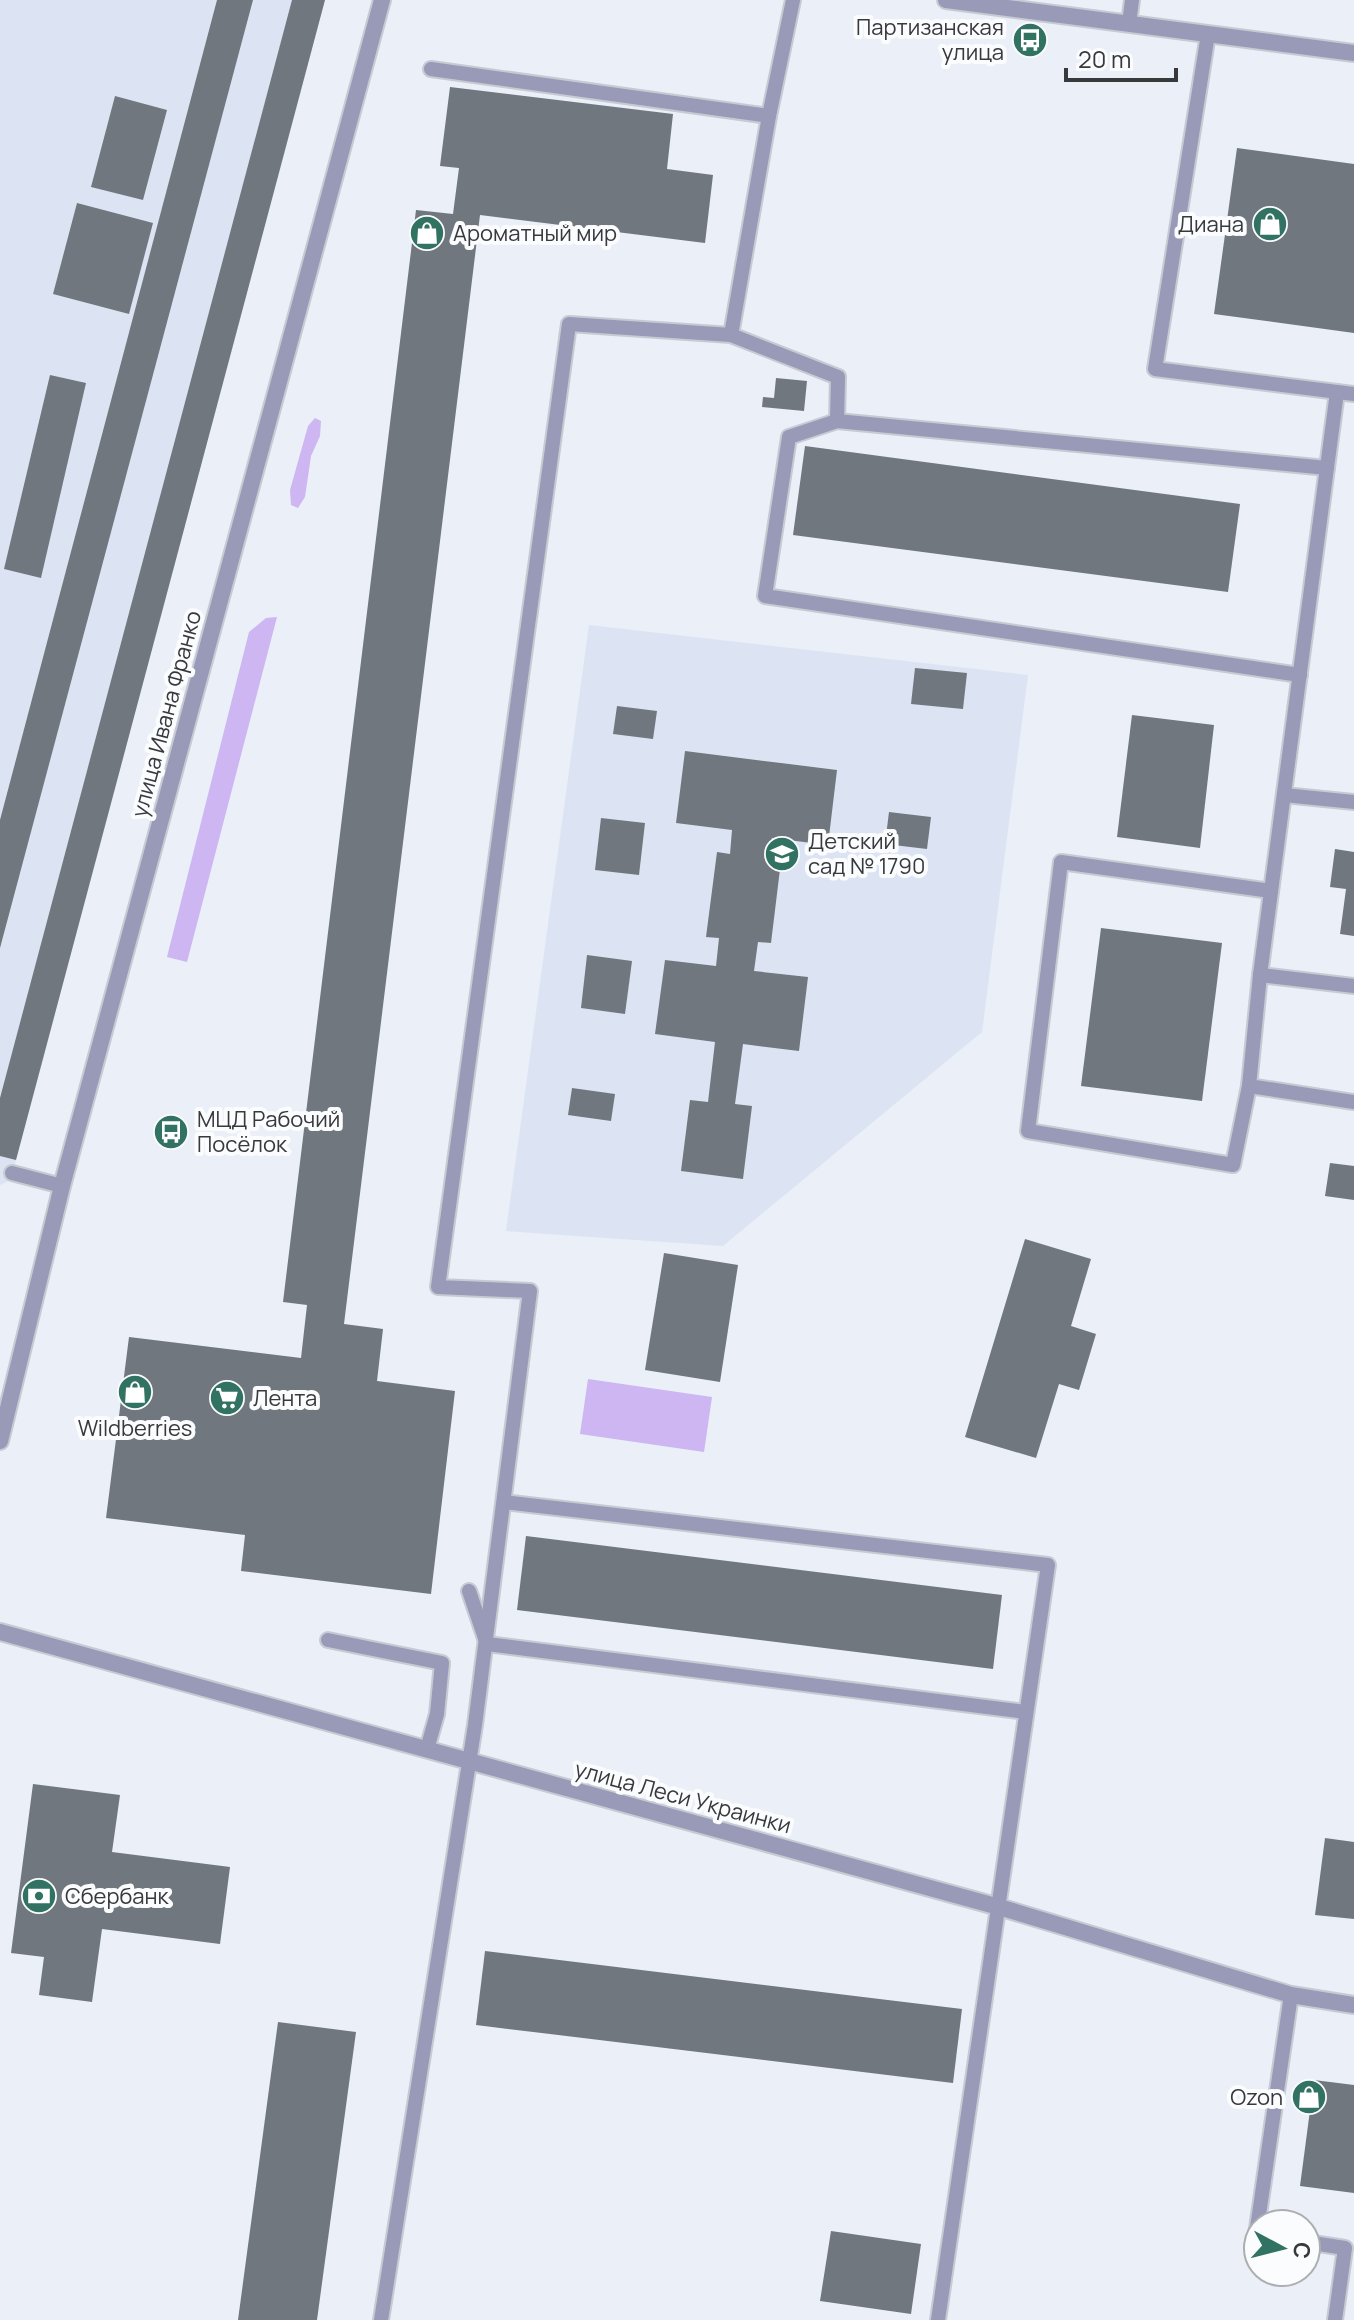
<svg xmlns="http://www.w3.org/2000/svg" width="1354" height="2320" font-family="Manrope,sans-serif">
	<style>
		.built { fill: #dce4f4 }
		.green { fill: #cdb6f2 }
		.building { fill: #70777e }
		.lines { fill: none; stroke-linecap: round; stroke-linejoin: round }
		.service-casing { stroke: #c6cbd3; stroke-width: 18 }
		.minor-casing { stroke: #c6cbd3; stroke-width: 20 }
		.tertiary-casing { stroke: #c6cbd3; stroke-width: 20 }
		.service { stroke: #9999b8; stroke-width: 14 }
		.minor { stroke: #9999b8; stroke-width: 16 }
		.tertiary { stroke: #9999b8; stroke-width: 16 }
		.labels { text-anchor: middle; stroke-width: 8; stroke-linejoin: round; paint-order: stroke }
		.poi-label { font-size: 22px; fill: #38393d; stroke: #fbfcfe; text-anchor: start }
		.street-label { font-size: 22px; fill: #38393d; stroke: #fbfcfe }
	</style>
	<rect width="100%" height="100%" fill="#eaeff8"/>
	<g class="built">
		<path d="M 0,0 L 325,0 L 16,1160 L 9,1181 L 0,1185 Z"/>
		<path d="M 589,625 L 1028,675 L 982,1032 L 723,1246 L 506,1231 Z"/>
	</g>
	<g class="green">
		<path d="M 315,418 L 321,421 L 320,436 L 311,456 L 305,497 L 298,508 L 291,505 L 290,490 L 308,426 Z"/>
		<path d="M 277,617 L 187,962 L 167,957 L 249,632 L 266,618 Z"/>
		<path d="M 588,1379 L 712,1397 L 704,1452 L 580,1434 Z"/>
	</g>
	<g class="building">
		<path d="M 217,0 L 253,0 L 0,948 L 0,820 Z"/>
		<path d="M 292,0 L 325,0 L 16,1160 L 0,1156 L 0,1098 Z"/>
		<path d="M 450,87 L 673,114 L 667,169 L 713,175 L 705,243 L 480,215 L 344,1324 L 383,1329 L 377,1381 L 455,1391 L 431,1594 L 241,1571 L 245,1535 L 106,1518 L 129,1337 L 301,1358 L 307,1305 L 283,1302 L 416,210 L 453,214 L 459,168 L 440,166 Z"/>
		<path d="M 115,96 L 167,110 L 143,200 L 91,187 Z"/>
		<path d="M 1237,148 L 1354,164 L 1354,333 L 1214,314 Z"/>
		<path d="M 77,203 L 153,223 L 129,314 L 53,294 Z"/>
		<path d="M 50,375 L 86,383 L 41,578 L 4,569 Z"/>
		<path d="M 776,378 L 807,381 L 804,411 L 762,407 L 763,397 L 774,398 Z"/>
		<path d="M 805,446 L 1240,504 L 1228,592 L 793,535 Z"/>
		<path d="M 915,668 L 967,673 L 963,709 L 911,704 Z"/>
		<path d="M 617,706 L 657,711 L 653,739 L 613,734 Z"/>
		<path d="M 1132,715 L 1214,725 L 1200,848 L 1117,837 Z"/>
		<path d="M 685,751 L 837,770 L 828,845 L 772,838 L 768,859 L 781,861 L 771,943 L 758,942 L 754,971 L 808,977 L 799,1051 L 743,1044 L 735,1104 L 752,1106 L 743,1179 L 681,1171 L 690,1100 L 708,1102 L 715,1042 L 655,1034 L 665,960 L 716,966 L 719,938 L 706,937 L 717,852 L 730,854 L 732,830 L 676,823 Z"/>
		<path d="M 889,812 L 931,817 L 927,849 L 885,844 Z"/>
		<path d="M 601,818 L 645,823 L 639,875 L 595,870 Z"/>
		<path d="M 1335,849 L 1354,852 L 1354,936 L 1340,934 L 1346,889 L 1330,887 Z"/>
		<path d="M 1101,928 L 1222,943 L 1202,1101 L 1081,1086 Z"/>
		<path d="M 587,955 L 632,961 L 625,1014 L 581,1008 Z"/>
		<path d="M 572,1088 L 615,1094 L 611,1121 L 568,1115 Z"/>
		<path d="M 1330,1163 L 1354,1166 L 1354,1200 L 1325,1196 Z"/>
		<path d="M 1025,1239 L 1091,1259 L 1071,1326 L 1096,1334 L 1079,1390 L 1059,1384 L 1036,1458 L 965,1437 Z"/>
		<path d="M 664,1253 L 738,1265 L 720,1382 L 645,1370 Z"/>
		<path d="M 526,1536 L 1002,1595 L 993,1669 L 517,1610 Z"/>
		<path d="M 33,1784 L 120,1795 L 112,1852 L 230,1867 L 220,1944 L 102,1929 L 92,2002 L 39,1995 L 44,1957 L 11,1953 Z"/>
		<path d="M 1325,1838 L 1354,1842 L 1354,1919 L 1315,1915 Z"/>
		<path d="M 485,1951 L 962,2009 L 953,2083 L 476,2025 Z"/>
		<path d="M 278,2022 L 356,2032 L 317,2320 L 238,2320 Z"/>
		<path d="M 1314,2080 L 1354,2085 L 1354,2193 L 1300,2186 Z"/>
		<path d="M 831,2231 L 921,2244 L 911,2314 L 820,2301 Z"/>
	</g>
	<g class="lines">
		<g class="service-casing">
			<g id="service">
				<path d="M 1129,24 L 1132,0"/>
				<path d="M 1208,34 L 1155,369 L 1354,394"/>
				<path d="M 431,69 L 769,116"/>
				<path d="M 731,335 L 838,377 L 837,421"/>
				<path d="M 1337,392 L 1260,975 L 1249,1086 L 1354,1102"/>
				<path d="M 1300,675 L 765,596 L 789,437 L 837,421 L 1327,468"/>
				<path d="M 1284,795 L 1354,802"/>
				<path d="M 1260,975 L 1354,986"/>
				<path d="M 1249,1086 L 1233,1165 L 1028,1131 L 1061,862 L 1271,891"/>
				<path d="M 12,1173 L 62,1186"/>
				<path d="M 504,1502 L 1048,1565 L 938,2320"/>
				<path d="M 469,1591 L 487,1644 L 1026,1712"/>
				<path d="M 328,1640 L 442,1663 L 437,1714 L 427,1749"/>
				<path d="M 1258,2235 L 1256,2235 L 1291,1995"/>
				<path d="M 1306,2242 L 1345,2248 L 1335,2320"/>
				<path d="M 381,2320 L 475,1725 L 530,1291 L 438,1287 L 569,324 L 731,335 L 769,116 L 793,0"/>
			</g>
		</g>
		<g class="minor-casing">
			<g id="minor">
				<path d="M 946,0 L 1354,53"/>
				<path d="M 0,1632 L 999,1907 L 1291,1995 L 1354,2005"/>
			</g>
		</g>
		<g class="tertiary-casing">
			<path id="tertiary" d="M 0,1441 L 62,1186 L 382,0"/>
		</g>
		<use href="#service" class="service"/>
		<use href="#minor" class="minor"/>
		<use href="#tertiary" class="tertiary"/>
	</g>
	<defs>
		<g id="bus-disc" transform="scale(1.8)"><circle r="9.5" fill="#317263" stroke="#fbfcfe"/><path d="M-5-6H5V4H4V6H2V4H-2V6H-4V4H-5ZM-3.5-4V0h7V-4ZM-3.5 1.2v1.5H-2V1.2ZM2 1.2v1.5H3.5V1.2Z" fill="#fff"/></g>
		<g id="shop-disc" transform="scale(1.8)"><circle r="9.5" fill="#317263" stroke="#fbfcfe"/><path d="M-5-2.5h2.3a2.7 3.5 0 0 1 5.4 0H5L5.5 6h-11ZM-1.5-2.5h3a1.5 2.3 0 0 0-3 0Z" fill="#fff"/></g>
		<g id="school-disc" transform="scale(1.8)"><circle r="9.5" fill="#317263" stroke="#fbfcfe"/><path d="M0-5L7-2L0 1L-7-2ZM-4 1L0 2.5L4 1V4Q0 6-4 4Z" fill="#fff"/></g>
		<g id="supermarket-disc" transform="scale(1.8)"><circle r="9.5" fill="#317263" stroke="#fbfcfe"/><path d="M-6-5.5h2.5l.6 2H6L4.5 2H-2.5L-4.4-4H-6ZM-1.5 3.2a1.3 1.3 0 1 0 .1 0ZM3 3.2a1.3 1.3 0 1 0 .1 0Z" fill="#fff"/></g>
		<g id="bank-disc" transform="scale(1.8)"><circle r="9.5" fill="#317263" stroke="#fbfcfe"/><path d="M-6-4H6V4H-6ZM0-2.3a2.3 2.3 0 1 0 0 4.6a2.3 2.3 0 1 0 0-4.6Z" fill="#fff"/></g>
	</defs>
	<g fill-rule="evenodd">
		<use href="#bus-disc" x="1030" y="40"/>
		<use href="#shop-disc" x="1270" y="224"/>
		<use href="#shop-disc" x="427" y="233"/>
		<use href="#school-disc" x="782" y="854"/>
		<use href="#bus-disc" x="171" y="1132"/>
		<use href="#shop-disc" x="135" y="1392"/>
		<use href="#supermarket-disc" x="227" y="1398"/>
		<use href="#bank-disc" x="39" y="1896"/>
		<use href="#shop-disc" x="1309" y="2097"/>
	</g>
	<g class="labels">
		<g class="poi-label">
			<text x="1004" y="35" text-anchor="end">Партизанская<tspan x="1004" dy="25">улица</tspan></text>
			<text x="1244" y="232" text-anchor="end">Диана</text>
			<text x="453" y="241">Ароматный мир</text>
			<text x="808" y="849">Детский<tspan x="808" dy="25">сад № 1790</tspan></text>
			<text x="197" y="1127">МЦД Рабочий<tspan x="197" dy="25">Посёлок</tspan></text>
			<text x="253" y="1406">Лента</text>
			<text x="135" y="1436" text-anchor="middle">Wildberries</text>
			<text x="65" y="1904">Сбербанк</text>
			<text x="1283" y="2105" text-anchor="end">Ozon</text>
		</g>
		<g class="street-label">
			<text transform="translate(166 714) rotate(-75)" y="8">улица Ивана Франко</text>
			<text transform="translate(683 1797) rotate(15)" y="8">улица Леси Украинки</text>
		</g>
	</g>
	<g transform="translate(1282 2248) rotate(97)"><circle r="38" fill="#fbfcfe" stroke="#adaeb1" stroke-width="2"/>
	<path d="M0-6L14 30L0 20L-14 30Z" fill="#317263"/>
	<text y="-12" font-size="22" font-weight="bold" text-anchor="middle" fill="#38393d">С</text>
	</g>
	<path d="M1066 68v12h110v-12" fill="none" stroke="#38393d" stroke-width="4"/>
	<text x="1078" y="68" font-size="24" fill="#38393d" stroke="#fbfcfe" stroke-width="6" paint-order="stroke">20 m</text>
</svg>
